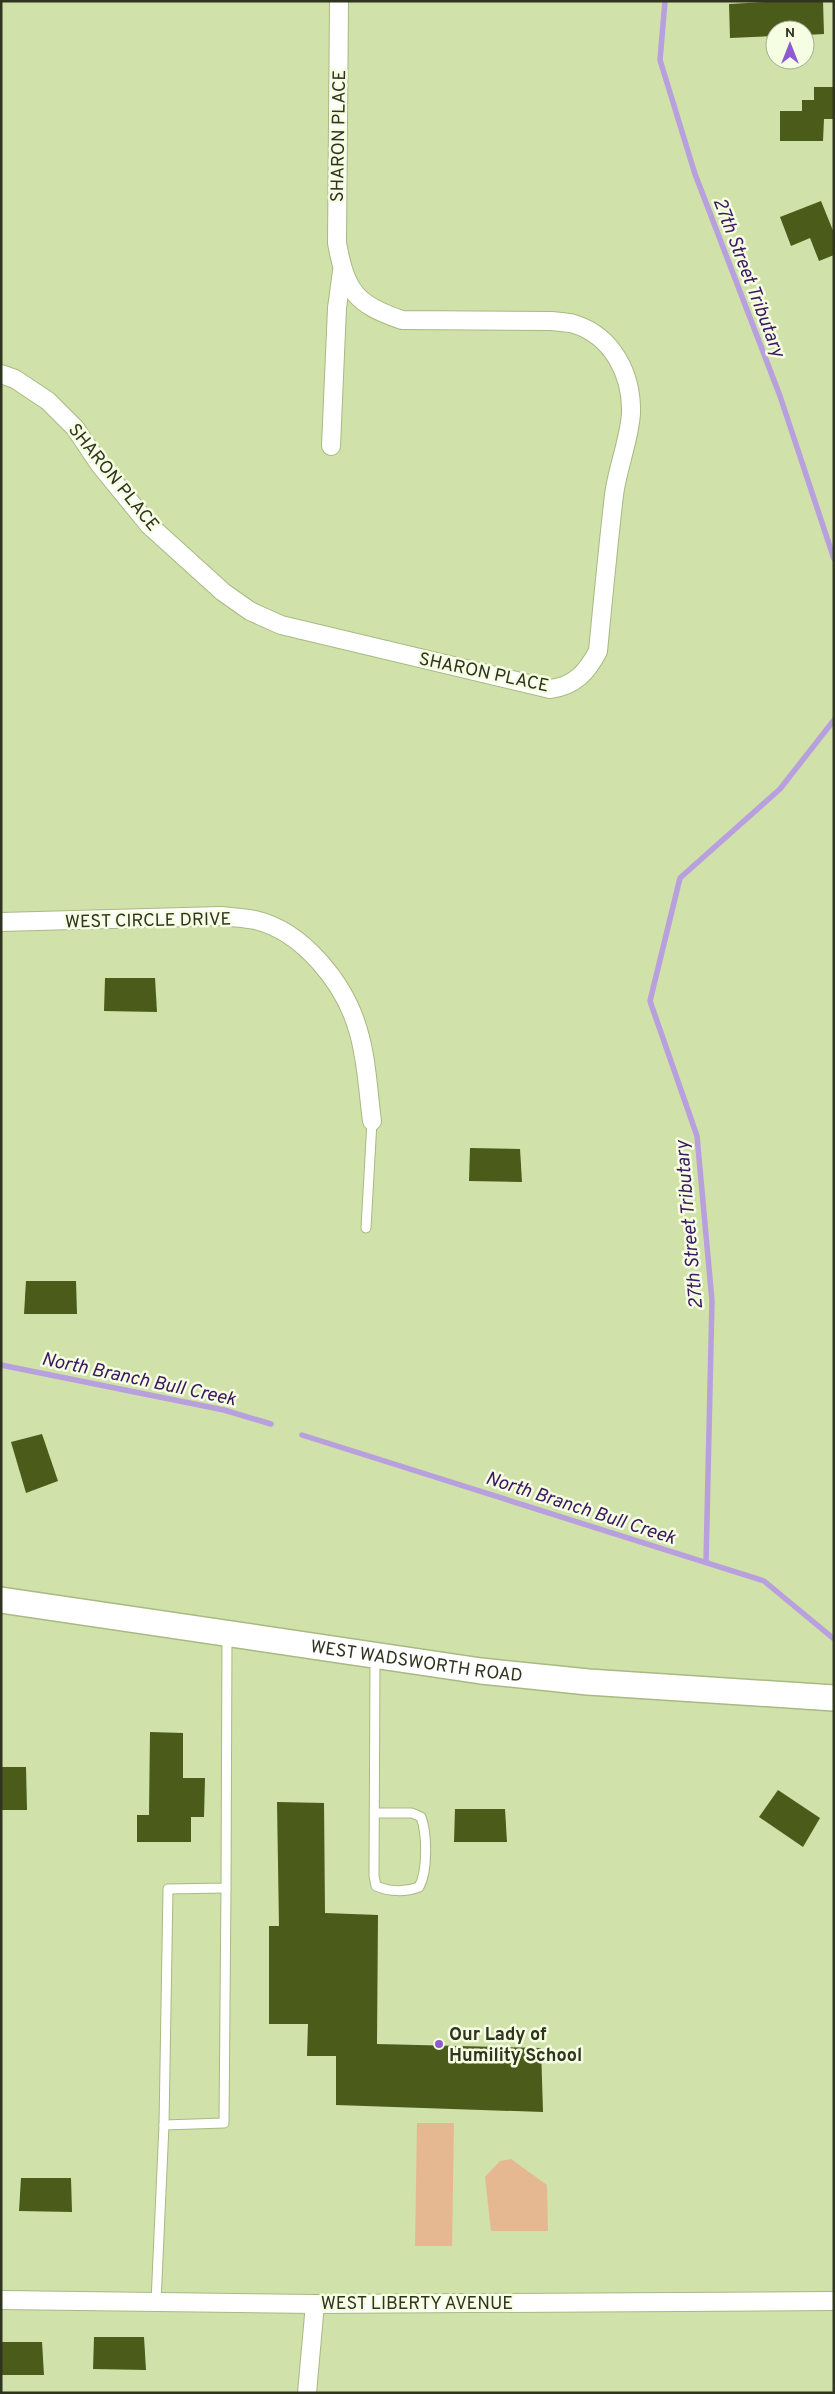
<svg xmlns="http://www.w3.org/2000/svg" width="835" height="2394" font-family="Overpass,sans-serif">
	<style>
		.green { fill: #e5b891 }
		.lines { fill: none; stroke-linecap: round; stroke-linejoin: round }
		.stream { stroke: #b89fde; stroke-width: 5.5 }
		.building { fill: #4b5b19 }
		.service-casing { stroke: #a8b982; stroke-width: 11 }
		.minor-casing { stroke: #a8b982; stroke-width: 20 }
		.secondary-casing { stroke: #a8b982; stroke-width: 28 }
		.service { stroke: #fff; stroke-width: 9 }
		.minor { stroke: #fff; stroke-width: 18 }
		.secondary { stroke: #fff; stroke-width: 25 }
		.poi-dot { fill: #8f59d1; stroke: #f5fee2; stroke-width: 2 }
		.labels { text-anchor: middle; stroke-width: 5; stroke-linejoin: round; paint-order: stroke }
		.street-label { font-size: 18px; fill: #2e341e; stroke: #f5fee2 }
		.poi-label { font-size: 18px; font-weight: bold; fill: #2e341e; stroke: #f5fee2; text-anchor: start }
		.water-label { font-size: 19px; font-style: italic; fill: #3b1861; stroke: #f5fee2 }
	</style>
	<rect width="100%" height="100%" fill="#d0e1a9"/>
	<g class="green">
		<path d="M 417,2123 L 454,2123 L 452,2246 L 415,2246 Z"/>
		<path d="M 511,2159 L 547,2185 L 548,2231 L 491,2231 L 485,2177 L 500,2161 Z"/>
	</g>
	<g class="lines">
		<g class="stream">
			<path d="M 665,1 L 660,60 L 695,174 L 780,396 L 834,559"/>
			<path d="M 1,1365 L 224,1410 L 271,1424"/>
			<path d="M 302,1435 L 764,1581 L 834,1639"/>
			<path d="M 706,1562 L 712,1301 L 697,1136 L 650,1001 L 680,878 L 780,789 L 834,720"/>
		</g>
	</g>
	<g class="building">
		<path d="M 782,1 L 823,1 L 824,34 L 805,35 L 805,30 L 775,30 L 775,36 L 730,38 L 729,4 Z"/>
		<path d="M 814,87 L 834,87 L 834,119 L 824,119 L 823,141 L 780,141 L 780,111 L 802,111 L 802,100 L 814,100 Z"/>
		<path d="M 821,201 L 834,233 L 834,255 L 819,261 L 810,238 L 791,246 L 780,217 Z"/>
		<path d="M 105,978 L 155,978 L 157,1012 L 104,1011 Z"/>
		<path d="M 470,1148 L 520,1149 L 522,1182 L 469,1181 Z"/>
		<path d="M 26,1281 L 76,1281 L 77,1314 L 24,1314 Z"/>
		<path d="M 42,1434 L 58,1481 L 26,1493 L 11,1442 Z"/>
		<path d="M 150,1732 L 183,1733 L 183,1778 L 205,1778 L 204,1817 L 191,1817 L 191,1842 L 137,1842 L 137,1815 L 149,1815 Z"/>
		<path d="M 1,1767 L 26,1767 L 27,1810 L 1,1810 Z"/>
		<path d="M 778,1790 L 820,1818 L 803,1847 L 759,1817 Z"/>
		<path d="M 277,1802 L 324,1803 L 325,1913 L 378,1915 L 377,2044 L 541,2048 L 543,2112 L 336,2105 L 336,2056 L 307,2056 L 308,2024 L 269,2024 L 269,1926 L 279,1926 Z"/>
		<path d="M 455,1809 L 505,1809 L 507,1842 L 454,1842 Z"/>
		<path d="M 21,2178 L 71,2178 L 72,2212 L 19,2211 Z"/>
		<path d="M 94,2337 L 144,2337 L 146,2370 L 93,2369 Z"/>
		<path d="M 1,2342 L 42,2342 L 44,2375 L 1,2375 Z"/>
	</g>
	<g class="lines">
		<g class="service-casing">
			<g id="service">
				<path d="M 366,1228 L 372,1121"/>
				<path d="M 374,1813 L 412,1813 L 421,1817 C 427,1833 428,1871 419,1887 C 406,1892 390,1892 376,1886 L 374,1876 L 375,1658"/>
				<path d="M 164,2125 L 224,2123 L 226,1888"/>
				<path d="M 156,2302 L 164,2125 L 168,1889 L 226,1888 L 227,1636"/>
			</g>
		</g>
		<g class="minor-casing">
			<g id="minor">
				<path d="M 1,374 L 15,379 L 48,401 L 75,428 L 100,465 L 149,525 L 223,592 L 250,611 L 281,625 L 550,689 C 575,686 587,672 598,651 C 603,599 608,547 614,495 C 617,470 630,437 631,413 C 632,375 613,336 574,324 C 567,322 559,322 551,321 L 402,320 C 355,304 346,291 337,243 L 339,1"/>
				<path d="M 331,446 L 337,308 L 342,271"/>
				<path d="M 1,922 L 221,916 C 232,917 244,918 255,920 C 303,931 345,984 358,1030 C 367,1059 368,1092 372,1121"/>
				<path d="M 1,2300 L 315,2304 L 834,2301"/>
				<path d="M 307,2393 L 315,2304"/>
			</g>
		</g>
		<g class="secondary-casing">
			<g id="secondary">
				<path id="s1" d="M 1,1600 L 481,1671 L 588,1682 L 834,1698"/>
			</g>
		</g>
		<use href="#service" class="service"/>
		<use href="#minor" class="minor"/>
		<use href="#secondary" class="secondary"/>
	</g>
	<circle class="poi-dot" cx="439" cy="2044" r="5"/>
	<g class="labels">
		<g class="street-label">
			<text transform="translate(338 136) rotate(-89)" y="6">SHARON PLACE</text>
			<text transform="translate(114 477) rotate(51)" y="6">SHARON PLACE</text>
			<text transform="translate(484 672) rotate(12)" y="6">SHARON PLACE</text>
			<text transform="translate(148 920) rotate(-1)" y="6">WEST CIRCLE DRIVE</text>
			<text dy="6" stroke="none"><textPath href="#s1" startOffset="420">WEST WADSWORTH ROAD</textPath></text>
			<text x="417" y="2309">WEST LIBERTY AVENUE</text>
		</g>
		<g class="poi-label">
			<text x="449" y="2040">Our Lady of<tspan x="449" dy="21">Humility School</tspan></text>
		</g>
		<g class="water-label">
			<text transform="translate(750 277) rotate(69)" y="7">27th Street Tributary</text>
			<text transform="translate(688 1225) rotate(-95)" y="7">27th Street Tributary</text>
			<text transform="translate(139 1378) rotate(12)" y="7">North Branch Bull Creek</text>
			<text transform="translate(581 1507) rotate(18)" y="7">North Branch Bull Creek</text>
		</g>
	</g>
	<rect width="835" height="2394" fill="none" stroke="#2e341e" stroke-width="5"/>
	<g transform="translate(790 45)"><circle r="24" fill="#f5fee2" stroke="#a5ad94"/>
	<path d="M0-4L9 19L0 12L-9 19Z" fill="#8f59d1"/>
	<text y="-8" font-size="14" font-weight="bold" text-anchor="middle" fill="#2e341e">N</text>
	</g>
</svg>
